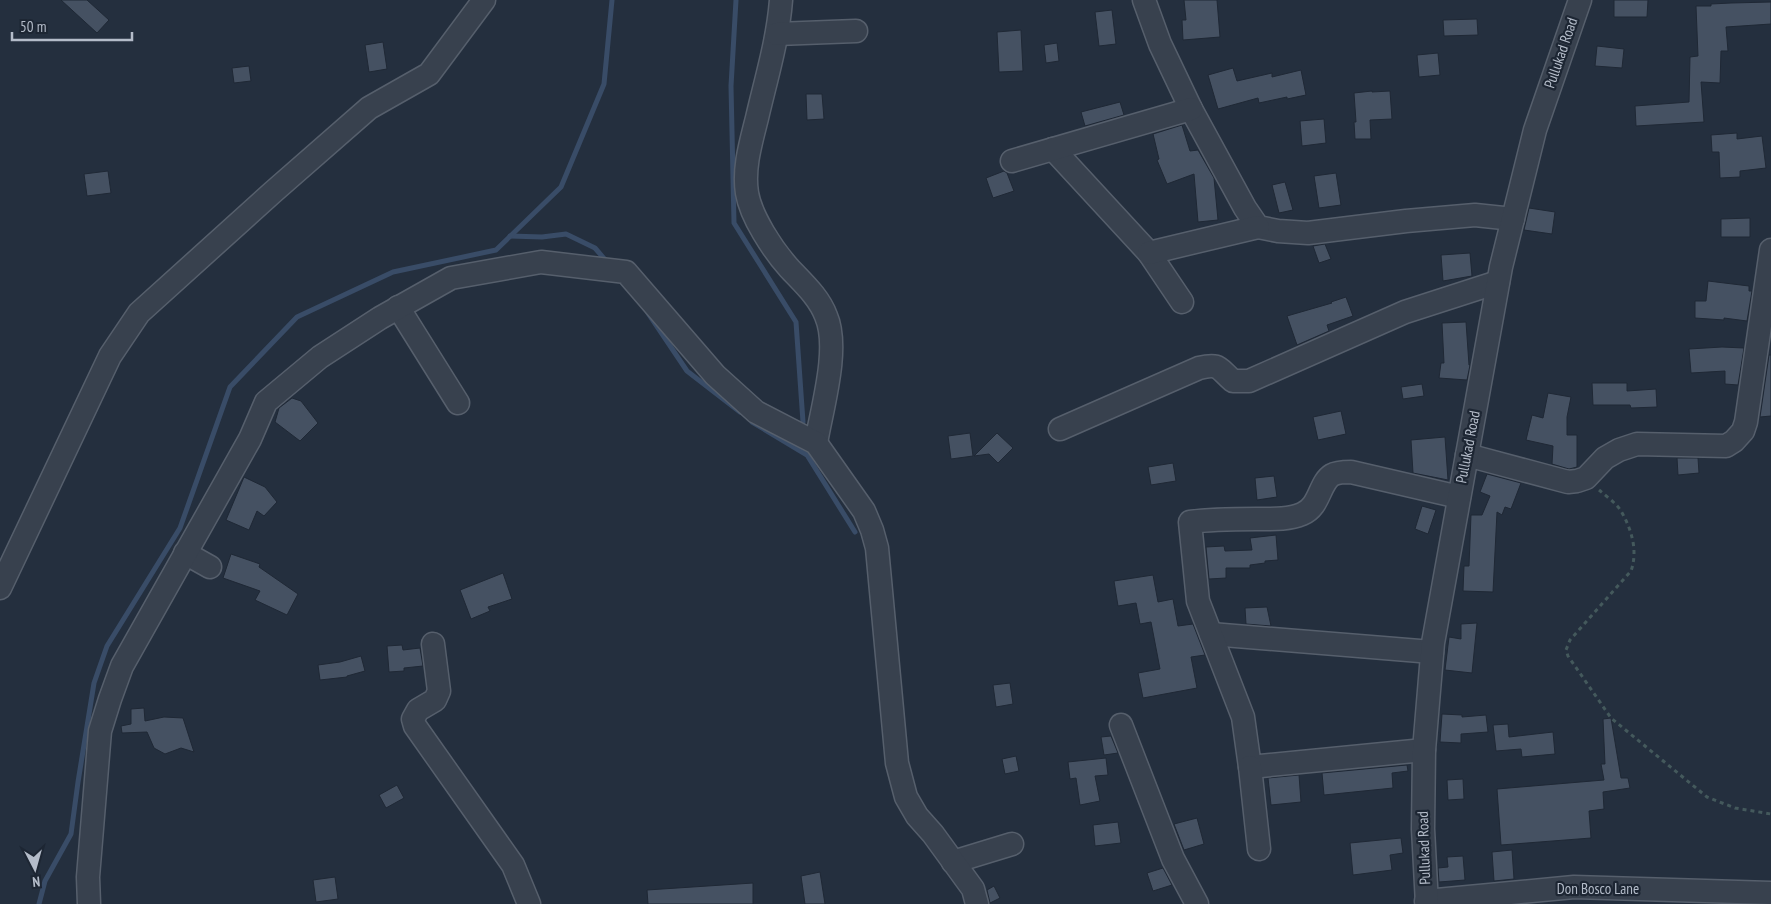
<svg xmlns="http://www.w3.org/2000/svg" width="1771" height="904" font-family="'PT Sans Narrow',sans-serif">
	<style>
		.lines { fill: none; stroke-linecap: round; stroke-linejoin: round }
		.stream { stroke: #394c67; stroke-width: 5 }
		.building { fill: #455162; stroke: #1f2835 }
		.minor-casing { stroke: #565f6c; stroke-width: 25 }
		.path { stroke: #44595c; stroke-width: 3; stroke-dasharray: 4 4; stroke-linecap: butt }
		.minor { stroke: #38414e; stroke-width: 22 }
		.labels { text-anchor: middle; stroke-width: 4.5; stroke-linejoin: round; paint-order: stroke }
		.street-label { font-size: 15px; fill: #b4bcc9; stroke: #1d2633 }
	</style>
	<rect width="100%" height="100%" fill="#242f3e"/>
	<g class="lines">
		<g class="stream">
			<path d="M 736,0 L 731,86 L 734,223 L 796,322 L 803,422"/>
			<path d="M 510,236 L 542,237 L 566,234 L 595,248 L 607,262"/>
			<path d="M 648,313 L 687,371 L 740,412"/>
			<path d="M 752,422 L 807,455 L 855,532"/>
			<path d="M 39,904 L 45,881 L 71,834 L 78,782 L 94,683 L 107,646 L 180,528 L 230,387 L 297,317 L 393,272 L 496,250 L 561,187 L 604,84 L 612,0"/>
		</g>
	</g>
	<g class="building">
		<path d="M 61,0 L 87,0 L 109,20 L 97,33 Z"/>
		<path d="M 1184,0 L 1217,0 L 1220,37 L 1183,40 L 1182,20 L 1186,20 Z"/>
		<path d="M 1614,0 L 1648,0 L 1647,17 L 1614,17 Z"/>
		<path d="M 1771,2 L 1771,24 L 1726,27 L 1728,51 L 1721,51 L 1720,83 L 1701,82 L 1704,122 L 1636,126 L 1635,106 L 1689,102 L 1690,57 L 1698,56 L 1696,6 L 1711,6 L 1711,4 L 1731,3 Z"/>
		<path d="M 1112,10 L 1116,44 L 1099,46 L 1095,12 Z"/>
		<path d="M 1477,19 L 1478,35 L 1444,36 L 1443,20 Z"/>
		<path d="M 1021,30 L 1023,71 L 999,72 L 997,32 Z"/>
		<path d="M 383,42 L 387,69 L 369,72 L 365,45 Z"/>
		<path d="M 1057,43 L 1059,61 L 1046,63 L 1044,45 Z"/>
		<path d="M 1597,46 L 1624,49 L 1622,68 L 1595,66 Z"/>
		<path d="M 1438,53 L 1440,75 L 1419,77 L 1417,55 Z"/>
		<path d="M 249,66 L 251,81 L 234,83 L 232,68 Z"/>
		<path d="M 1233,68 L 1237,81 L 1272,73 L 1272,77 L 1301,70 L 1306,95 L 1287,99 L 1287,97 L 1259,103 L 1258,98 L 1218,109 L 1208,75 Z"/>
		<path d="M 1372,91 L 1372,92 L 1390,91 L 1392,119 L 1370,120 L 1371,139 L 1355,139 L 1354,122 L 1356,122 L 1354,93 Z"/>
		<path d="M 806,94 L 822,94 L 824,119 L 807,120 Z"/>
		<path d="M 1120,102 L 1124,115 L 1085,126 L 1081,112 Z"/>
		<path d="M 1324,119 L 1326,143 L 1302,146 L 1300,121 Z"/>
		<path d="M 1182,125 L 1190,151 L 1198,150 L 1214,178 L 1218,220 L 1198,222 L 1194,174 L 1167,184 L 1157,160 L 1159,159 L 1153,134 Z"/>
		<path d="M 1737,133 L 1737,139 L 1762,136 L 1766,168 L 1740,171 L 1740,177 L 1720,178 L 1719,152 L 1712,152 L 1711,135 Z"/>
		<path d="M 108,171 L 111,193 L 87,196 L 84,174 Z"/>
		<path d="M 1004,171 L 1007,173 L 1014,191 L 993,198 L 986,178 Z"/>
		<path d="M 1336,173 L 1341,205 L 1319,208 L 1314,176 Z"/>
		<path d="M 1285,182 L 1293,210 L 1279,213 L 1272,185 Z"/>
		<path d="M 1529,208 L 1555,212 L 1552,234 L 1524,230 Z"/>
		<path d="M 1750,218 L 1750,237 L 1721,237 L 1721,219 Z"/>
		<path d="M 1325,244 L 1331,259 L 1319,263 L 1313,246 Z"/>
		<path d="M 1470,253 L 1472,276 L 1443,281 L 1441,255 Z"/>
		<path d="M 1708,281 L 1749,286 L 1749,291 L 1752,291 L 1747,321 L 1724,318 L 1724,320 L 1695,318 L 1695,301 L 1706,301 Z"/>
		<path d="M 1346,297 L 1353,316 L 1327,325 L 1329,331 L 1297,345 L 1287,316 L 1332,303 L 1331,302 Z"/>
		<path d="M 1466,322 L 1469,365 L 1470,365 L 1467,380 L 1439,378 L 1441,363 L 1444,363 L 1442,323 Z"/>
		<path d="M 1722,347 L 1744,348 L 1738,385 L 1725,384 L 1725,371 L 1691,373 L 1689,349 Z"/>
		<path d="M 1769,355 L 1771,355 L 1771,416 L 1760,417 Z"/>
		<path d="M 1592,383 L 1627,383 L 1627,391 L 1656,389 L 1657,407 L 1631,408 L 1630,405 L 1593,405 Z"/>
		<path d="M 1422,384 L 1424,396 L 1403,399 L 1401,387 Z"/>
		<path d="M 1548,393 L 1571,397 L 1567,417 L 1567,435 L 1577,435 L 1577,467 L 1569,469 L 1552,464 L 1553,446 L 1526,440 L 1532,415 L 1543,418 Z"/>
		<path d="M 292,398 L 301,401 L 318,423 L 300,441 L 275,422 L 279,408 Z"/>
		<path d="M 1341,411 L 1346,434 L 1318,440 L 1313,417 Z"/>
		<path d="M 970,433 L 973,456 L 951,459 L 948,436 Z"/>
		<path d="M 997,433 L 1013,448 L 998,463 L 989,454 L 974,456 Z"/>
		<path d="M 1445,437 L 1448,480 L 1413,473 L 1411,440 Z"/>
		<path d="M 1677,458 L 1698,458 L 1699,473 L 1678,475 Z"/>
		<path d="M 1173,463 L 1176,481 L 1151,485 L 1148,467 Z"/>
		<path d="M 1487,474 L 1521,483 L 1511,509 L 1505,507 L 1502,515 L 1497,512 L 1493,592 L 1463,591 L 1464,566 L 1469,566 L 1471,515 L 1482,515 L 1490,496 L 1480,492 Z"/>
		<path d="M 1274,476 L 1277,497 L 1257,500 L 1255,478 Z"/>
		<path d="M 244,477 L 265,487 L 277,502 L 264,516 L 257,511 L 249,530 L 226,520 Z"/>
		<path d="M 1422,506 L 1436,510 L 1428,534 L 1415,529 Z"/>
		<path d="M 1276,535 L 1278,560 L 1265,561 L 1265,563 L 1250,565 L 1250,568 L 1226,568 L 1226,578 L 1209,579 L 1206,547 L 1224,546 L 1225,551 L 1252,550 L 1250,538 Z"/>
		<path d="M 231,554 L 260,564 L 259,567 L 298,594 L 287,615 L 255,600 L 260,591 L 223,578 Z"/>
		<path d="M 503,573 L 512,599 L 488,607 L 490,611 L 471,619 L 460,590 Z"/>
		<path d="M 1153,575 L 1158,602 L 1173,599 L 1178,626 L 1193,624 L 1205,655 L 1191,657 L 1197,688 L 1143,698 L 1138,673 L 1160,669 L 1151,622 L 1140,624 L 1136,603 L 1118,606 L 1114,581 Z"/>
		<path d="M 1267,607 L 1271,626 L 1246,624 L 1245,608 Z"/>
		<path d="M 1477,623 L 1472,673 L 1445,670 L 1449,637 L 1461,639 L 1461,624 Z"/>
		<path d="M 402,645 L 403,650 L 420,648 L 423,666 L 404,668 L 404,671 L 389,672 L 387,646 Z"/>
		<path d="M 361,656 L 365,671 L 347,676 L 347,677 L 320,680 L 318,665 L 340,662 Z"/>
		<path d="M 1010,683 L 1013,704 L 996,707 L 993,685 Z"/>
		<path d="M 144,708 L 145,721 L 164,717 L 183,718 L 194,752 L 181,748 L 165,754 L 154,748 L 147,732 L 122,733 L 121,726 L 131,724 L 131,709 Z"/>
		<path d="M 1442,714 L 1462,715 L 1462,717 L 1486,715 L 1488,732 L 1461,734 L 1461,743 L 1440,742 Z"/>
		<path d="M 1611,718 L 1621,778 L 1628,778 L 1630,788 L 1603,792 L 1604,809 L 1589,811 L 1591,838 L 1501,845 L 1497,789 L 1604,780 L 1601,764 L 1605,764 L 1603,719 Z"/>
		<path d="M 1508,724 L 1509,737 L 1553,732 L 1555,754 L 1522,757 L 1521,749 L 1496,751 L 1493,725 Z"/>
		<path d="M 1111,736 L 1118,753 L 1104,755 L 1101,737 Z"/>
		<path d="M 1016,756 L 1019,771 L 1005,774 L 1002,759 Z"/>
		<path d="M 1106,758 L 1108,775 L 1095,776 L 1100,801 L 1080,805 L 1076,778 L 1070,779 L 1068,762 Z"/>
		<path d="M 1407,765 L 1408,771 L 1392,773 L 1393,788 L 1324,795 L 1322,773 Z"/>
		<path d="M 1299,775 L 1301,802 L 1271,805 L 1268,778 Z"/>
		<path d="M 1463,779 L 1464,799 L 1448,800 L 1447,780 Z"/>
		<path d="M 397,785 L 404,798 L 386,808 L 379,795 Z"/>
		<path d="M 1197,818 L 1204,844 L 1184,850 L 1174,824 Z"/>
		<path d="M 1118,822 L 1121,843 L 1095,846 L 1093,825 Z"/>
		<path d="M 1401,838 L 1403,853 L 1390,855 L 1392,870 L 1353,875 L 1350,843 Z"/>
		<path d="M 1512,850 L 1514,879 L 1494,881 L 1492,852 Z"/>
		<path d="M 1463,856 L 1465,880 L 1439,882 L 1438,868 L 1448,867 L 1447,857 Z"/>
		<path d="M 1163,868 L 1172,885 L 1153,891 L 1147,873 Z"/>
		<path d="M 820,872 L 825,904 L 805,904 L 801,876 Z"/>
		<path d="M 335,877 L 338,899 L 316,902 L 313,880 Z"/>
		<path d="M 753,883 L 753,904 L 648,904 L 647,890 Z"/>
		<path d="M 994,886 L 1000,898 L 990,903 L 987,890 Z"/>
	</g>
	<g class="lines">
		<g class="minor-casing">
			<g id="minor">
				<path d="M 781,0 C 778,40 766,79 757,118 C 751,142 743,168 747,193 C 751,217 773,250 789,268 C 803,283 819,297 826,316 C 840,348 822,408 816,443"/>
				<path d="M 1144,0 L 1160,44 L 1191,109 L 1245,208 L 1258,227 L 1278,231 L 1308,233 L 1406,221 L 1475,215 L 1513,219"/>
				<path d="M 777,34 L 856,31"/>
				<path d="M 1053,149 L 1149,253 L 1182,302"/>
				<path d="M 1012,161 L 1191,109"/>
				<path d="M 1149,253 L 1258,227"/>
				<path d="M 398,307 L 458,403"/>
				<path d="M 1060,429 L 1199,368 C 1220,363 1218,368 1233,381 L 1249,381 L 1405,312 L 1498,282"/>
				<path d="M 1467,455 L 1568,482 L 1577,481 L 1586,478 L 1605,458 L 1619,450 L 1637,444 L 1726,446 L 1734,441 L 1743,431 L 1746,422 L 1771,250"/>
				<path d="M 185,553 L 210,567"/>
				<path d="M 0,588 L 110,356 L 139,313 L 273,192 L 369,108 L 429,74 L 484,0"/>
				<path d="M 1211,634 L 1432,652"/>
				<path d="M 433,644 L 439,691 L 435,700 L 418,710 L 413,719 L 415,726 L 513,865 L 529,904"/>
				<path d="M 1121,725 L 1173,859 L 1197,904"/>
				<path d="M 1424,750 L 1250,767 L 1243,717 L 1198,601 L 1190,522 C 1212,519 1234,519 1256,519 C 1271,519 1288,520 1302,514 C 1320,507 1319,483 1332,475 C 1337,472 1345,472 1351,472 L 1459,497"/>
				<path d="M 1250,767 L 1259,849"/>
				<path d="M 953,862 L 1012,844"/>
				<path d="M 1426,901 L 1574,887 L 1771,893"/>
				<path d="M 89,904 L 88,877 L 100,731 L 110,699 L 122,666 L 250,439 L 266,402 L 320,357 L 380,318 L 451,278 L 541,262 L 626,272 L 715,375 L 756,412 L 816,443 L 864,511 L 872,530 L 877,548 L 897,763 L 906,797 L 917,816 L 933,834 L 973,889 L 977,904"/>
				<path d="M 1427,904 L 1423,829 L 1424,750 L 1433,643 L 1501,267 L 1535,130 L 1580,0"/>
			</g>
		</g>
		<path class="path" d="M 1599,490 C 1606,496 1616,503 1621,511 C 1632,530 1638,551 1631,571 L 1570,640 L 1566,650 L 1568,656 L 1611,718 L 1707,797 L 1735,808 L 1771,814"/>
		<use href="#minor" class="minor"/>
	</g>
	<g class="labels">
		<g class="street-label">
			<text transform="translate(1561 53) rotate(-71)" y="5">Pullukad Road</text>
			<text transform="translate(1468 447) rotate(-79)" y="5">Pullukad Road</text>
			<text transform="translate(1424 848) rotate(-92)" y="5">Pullukad Road</text>
			<text x="1598" y="894">Don Bosco Lane</text>
		</g>
	</g>
	<g transform="translate(35 869) rotate(174)" stroke="#1d2633" stroke-width="4" paint-order="stroke">
	<path d="M0-4L9 19L0 12L-9 19Z" fill="#b4bcc9"/>
	<text y="-8" font-size="14" font-weight="bold" text-anchor="middle" fill="#b4bcc9">N</text>
	</g>
	<path d="M12 32v8h120v-8" fill="none" stroke="#b4bcc9" stroke-width="2.5"/>
	<text x="20" y="32" font-size="15" fill="#b4bcc9" stroke="#1d2633" stroke-width="4" paint-order="stroke">50 m</text>
</svg>
